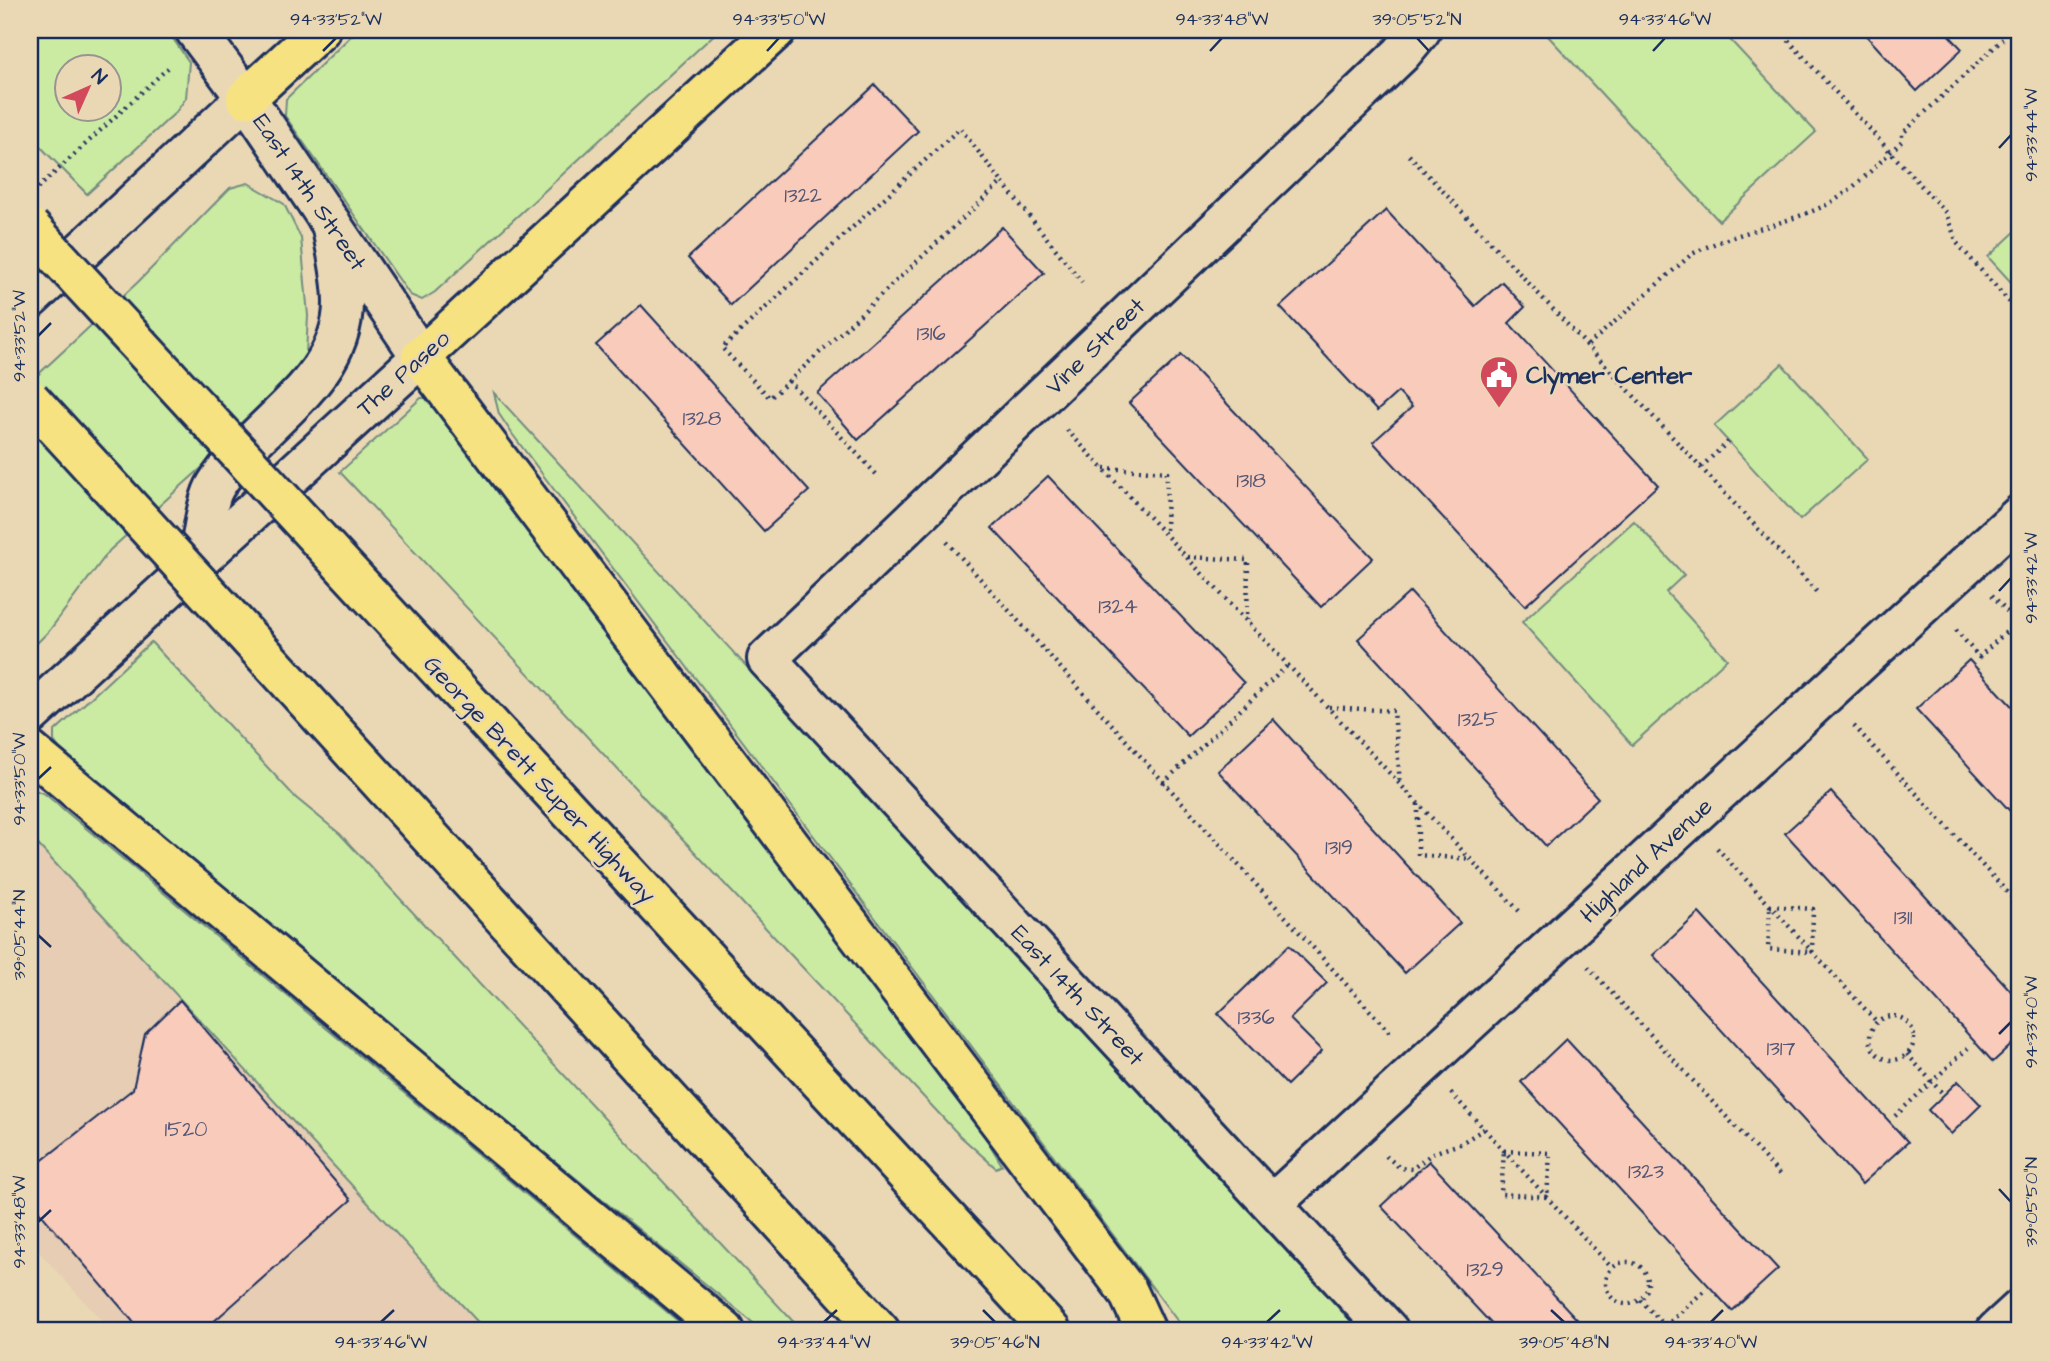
<svg xmlns="http://www.w3.org/2000/svg" width="2050" height="1361" font-family="'Architects Daughter',sans-serif">
	<style>
		.built { fill: #e6cdb3 }
		.green { fill: #cbeaa2; stroke: #738c80; stroke-width: 2; fill-rule: evenodd }
		.building { fill: #f8cbbb; stroke: #1b2f5e; stroke-width: 2 }
		.lines { fill: none; stroke-linecap: round; stroke-linejoin: round }
		.minor-casing { stroke: #1b2f5e; stroke-width: 44 }
		.tertiary-casing { stroke: #1b2f5e; stroke-width: 44 }
		.secondary-casing { stroke: #1b2f5e; stroke-width: 44 }
		.primary-casing { stroke: #1b2f5e; stroke-width: 44 }
		.motorway-casing { stroke: #1b2f5e; stroke-width: 44 }
		.path { stroke: #1b2f5e; stroke-width: 4.5; stroke-dasharray: 2 5; stroke-linecap: butt }
		.minor { stroke: #ead8b5; stroke-width: 38 }
		.tertiary { stroke: #ead8b5; stroke-width: 38 }
		.secondary { stroke: #ead8b5; stroke-width: 38 }
		.primary { stroke: #f7e281; stroke-width: 38 }
		.motorway { stroke: #f7e281; stroke-width: 38 }
		.motorway-bridge-casing { stroke: #1b2f5e; stroke-width: 44; stroke-linecap: butt }
		.motorway-bridge { stroke: #f7e281; stroke-width: 38 }
		.ticks { fill: none; stroke: #1b2f5e; stroke-width: 2.5 }
		.labels { text-anchor: middle; stroke-width: 5; stroke-linejoin: round; paint-order: stroke }
		.number-label { font-size: 21px; fill: #525675 }
		.street-label { font-size: 24px; fill: #1b2f5e; stroke: #ead8b5 }
		.poi-label { font-size: 24px; font-weight: bold; fill: #1b2f5e; stroke: #ead8b5; text-anchor: start }
		.neatline { fill: none; stroke: #1b2f5e; stroke-width: 2.5 }
		.ticks-label { font-size: 18px; text-anchor: middle; fill: #1b2f5e }
	</style>
	<rect width="100%" height="100%" fill="#ead8b5"/>
	<filter id="ink" filterUnits="userSpaceOnUse"><feTurbulence type="fractalNoise" baseFrequency=".0143" numOctaves="2"/><feDisplacementMap in="SourceGraphic" scale="14" xChannelSelector="R" yChannelSelector="G"/><feConvolveMatrix kernelMatrix="1 2 1 2 8 2 1 2 1" color-interpolation-filters="sRGB"/></filter>
	<g filter="url(#ink)">
		<path class="built" d="M 30,836 L 432,1274 L 486,1331 L 111,1331 L 30,1242 Z"/>
		<g class="green">
			<path d="M 30,30 L 167,30 L 189,62 L 186,98 L 176,112 L 87,194 L 30,136 ZM 66,66 L 108,66 L 108,108 L 66,108 Z"/>
			<path d="M 357,30 L 719,30 L 435,292 L 422,300 L 410,295 L 285,116 L 286,99 Z"/>
			<path d="M 1555,30 L 1721,30 L 1816,132 L 1719,221 L 1548,36 Z"/>
			<path d="M 248,183 L 284,204 L 301,238 L 308,316 L 306,354 L 291,382 L 266,410 L 110,550 L 49,631 L 30,650 L 30,382 L 138,282 L 230,188 Z"/>
			<path d="M 2020,227 L 2020,292 L 1988,257 Z"/>
			<path d="M 1782,364 L 1868,459 L 1800,520 L 1714,426 Z"/>
			<path d="M 494,393 L 1360,1331 L 1185,1331 L 513,435 L 499,414 Z"/>
			<path d="M 421,398 L 430,398 L 975,1120 L 1002,1165 L 996,1168 L 959,1135 L 340,472 Z"/>
			<path d="M 1634,521 L 1684,575 L 1666,592 L 1727,659 L 1632,745 L 1522,622 Z"/>
			<path d="M 151,642 L 296,798 L 340,834 L 802,1331 L 763,1331 L 295,949 L 63,753 L 54,741 L 54,732 Z"/>
			<path d="M 30,788 L 45,794 L 690,1331 L 486,1331 L 30,836 Z"/>
		</g>
		<g class="building">
			<path d="M 1861,30 L 1944,30 L 1962,49 L 1917,91 Z"/>
			<path d="M 875,85 L 918,131 L 731,305 L 688,258 Z"/>
			<path d="M 1386,210 L 1475,306 L 1502,282 L 1525,307 L 1509,323 L 1658,485 L 1525,606 L 1373,442 L 1412,407 L 1398,392 L 1377,411 L 1280,307 Z"/>
			<path d="M 1002,227 L 1044,273 L 858,440 L 817,393 Z"/>
			<path d="M 641,305 L 809,491 L 764,531 L 596,345 Z"/>
			<path d="M 1181,355 L 1373,558 L 1321,607 L 1129,403 Z"/>
			<path d="M 1048,476 L 1244,683 L 1188,736 L 992,528 Z"/>
			<path d="M 1410,592 L 1598,798 L 1546,846 L 1358,639 Z"/>
			<path d="M 1969,660 L 2020,715 L 2020,822 L 1916,709 Z"/>
			<path d="M 1273,719 L 1460,923 L 1405,973 L 1218,771 Z"/>
			<path d="M 1831,792 L 2020,1001 L 2020,1037 L 1993,1062 L 1785,833 Z"/>
			<path d="M 1699,913 L 1908,1142 L 1862,1184 L 1653,955 Z"/>
			<path d="M 1289,945 L 1327,983 L 1290,1019 L 1322,1051 L 1287,1085 L 1218,1014 Z"/>
			<path d="M 180,1000 L 351,1200 L 203,1331 L 141,1331 L 30,1201 L 30,1170 L 133,1089 L 145,1034 Z"/>
			<path d="M 1566,1039 L 1778,1269 L 1732,1311 L 1521,1082 Z"/>
			<path d="M 1958,1081 L 1981,1105 L 1951,1134 L 1928,1110 Z"/>
			<path d="M 1429,1161 L 1588,1331 L 1498,1331 L 1381,1206 Z"/>
		</g>
		<g class="lines">
			<g class="minor-casing">
				<g id="minor">
					<path d="M 1272,1204 L 2020,515"/>
					<path d="M 1389,1331 L 767,659 L 1401,54 L 1421,30"/>
					<path d="M 1996,1331 L 2020,1309"/>
				</g>
			</g>
			<g class="tertiary-casing">
				<path id="tertiary" d="M 195,30 L 246,98 L 421,357"/>
			</g>
			<g class="secondary-casing">
				<g id="secondary">
					<path d="M 30,299 L 246,98"/>
					<path d="M 198,558 C 203,538 206,500 216,485 C 254,424 343,383 343,303 C 343,277 336,249 331,223"/>
					<path d="M 30,715 L 421,357"/>
				</g>
			</g>
			<g class="primary-casing">
				<g id="primary">
					<path d="M 246,98 L 320,30"/>
					<path d="M 421,357 L 776,30"/>
				</g>
			</g>
			<g class="motorway-casing">
				<g id="motorway">
					<path d="M 421,357 L 1128,1292 L 1146,1331"/>
					<path d="M 369,594 L 1051,1331"/>
					<path d="M 290,683 L 880,1331"/>
					<path d="M 30,751 L 725,1331"/>
				</g>
			</g>
			<g class="path">
				<path d="M 1779,30 L 1946,213 L 1957,243 L 2020,314"/>
				<path d="M 1409,155 L 1817,592"/>
				<path d="M 38,188 L 170,66"/>
				<path d="M 1588,345 L 1692,254 C 1734,232 1781,226 1824,206 C 1852,193 1879,162 1902,141 L 1902,134 L 2003,39"/>
				<path d="M 789,381 L 770,398 L 722,348 L 960,128 L 1002,182"/>
				<path d="M 1067,430 L 1522,914"/>
				<path d="M 1701,467 L 1729,441"/>
				<path d="M 1104,468 L 1167,472 L 1166,533"/>
				<path d="M 876,474 L 789,381 L 1002,182 L 1082,282"/>
				<path d="M 947,542 L 1392,1035"/>
				<path d="M 1188,557 L 1248,560 L 1247,620"/>
				<path d="M 1992,595 L 2020,625"/>
				<path d="M 1956,630 L 1979,657 L 2017,622"/>
				<path d="M 1329,707 L 1394,711 L 1400,783"/>
				<path d="M 1854,726 L 2020,906"/>
				<path d="M 1163,783 L 1288,665"/>
				<path d="M 1418,804 L 1418,855 L 1470,859"/>
				<path d="M 1717,848 L 1877,1022"/>
				<path d="M 1770,906 L 1813,909 L 1812,952 L 1768,949 Z"/>
				<path d="M 1588,967 L 1782,1177"/>
				<circle cx="1892" cy="1038" r="22"/>
				<path d="M 1907,1054 L 1944,1095"/>
				<path d="M 1451,1093 L 1612,1268"/>
				<path d="M 1895,1116 L 1968,1048"/>
				<path d="M 1504,1151 L 1550,1153 L 1547,1197 L 1501,1194 Z"/>
				<path d="M 1386,1156 L 1400,1168 L 1412,1169 L 1433,1153 L 1460,1144 L 1484,1129"/>
				<circle cx="1627" cy="1283" r="21"/>
				<path d="M 1640,1300 L 1670,1331"/>
				<path d="M 1660,1331 L 1704,1291"/>
			</g>
			<use href="#minor" class="minor"/>
			<use href="#tertiary" class="tertiary"/>
			<use href="#secondary" class="secondary"/>
			<use href="#primary" class="primary"/>
			<use href="#motorway" class="motorway"/>
			<g class="motorway-bridge-casing">
				<g id="motorway-bridge">
					<path d="M 30,227 L 369,594"/>
					<path d="M 30,399 L 290,683"/>
				</g>
			</g>
			<use href="#motorway-bridge" class="motorway-bridge"/>
		</g>
	</g>
	<path class="ticks" d="M 1417,38 L 1429,51M 323,51 L 336,38M 767,51 L 779,38M 1210,51 L 1222,38M 1653,51 L 1665,38M 1999,148 L 2011,135M 38,336 L 51,323M 1999,591 L 2011,578M 38,779 L 51,767M 38,935 L 51,947M 1999,1034 L 2011,1022M 1999,1189 L 2011,1202M 38,1222 L 51,1210M 983,1310 L 995,1322M 1551,1310 L 1564,1322M 381,1322 L 394,1310M 824,1322 L 837,1310M 1267,1322 L 1280,1310M 1711,1322 L 1723,1310"/>
	<defs>
		<g id="civic-pin" transform="scale(2.0125)"><path d="M0 17L-7.5 6A9.5 9.5 0 1 1 7.5 6Z" fill="#d1495b" stroke="#ead8b5"/><path d="M-.6-6.5H3V-4.5H.6V-3L4-1V1h2V6H-6V1h2V-1L-.6-3ZM-1.2 2.5V6h2.4V2.5Z" fill="#fff"/></g>
	</defs>
	<g fill-rule="evenodd">
		<use href="#civic-pin" x="1499" y="375"/>
	</g>
	<g class="labels">
		<g class="number-label">
			<text x="803" y="202">1322</text>
			<text x="931" y="340">1316</text>
			<text x="702" y="425">1328</text>
			<text x="1251" y="487">1318</text>
			<text x="1118" y="613">1324</text>
			<text x="1478" y="726">1325</text>
			<text x="1339" y="854">1319</text>
			<text x="1903" y="924">1311</text>
			<text x="1256" y="1024">1336</text>
			<text x="1781" y="1055">1317</text>
			<text x="186" y="1136">1520</text>
			<text x="1646" y="1178">1323</text>
			<text x="1485" y="1276">1329</text>
		</g>
		<g class="street-label">
			<text transform="translate(310 192) rotate(56)" y="8">East 14th Street</text>
			<text transform="translate(1095 346) rotate(-44)" y="8">Vine Street</text>
			<text transform="translate(403 373) rotate(-42)" y="8">The Paseo</text>
			<text transform="translate(540 779) rotate(47)" y="8">George Brett Super Highway</text>
			<text transform="translate(1646 860) rotate(-43)" y="8">Highland Avenue</text>
			<text transform="translate(1078 995) rotate(47)" y="8">East 14th Street</text>
		</g>
		<g class="poi-label">
			<text x="1526" y="383">Clymer Center</text>
		</g>
	</g>
	<rect width="2050" height="1361" fill="none" stroke="#ead8b5" stroke-width="77"/>
	<g transform="translate(88 88) rotate(45)"><circle r="33" fill="#ead8b5" stroke="#979492" stroke-width="2"/>
	<path d="M0-5L12 26L0 18L-12 26Z" fill="#d1495b"/>
	<text y="-10" font-size="19" font-weight="bold" text-anchor="middle" fill="#1b2f5e">N</text>
	</g>
	<rect x="38" y="38" width="1973" height="1284" class="neatline"/>
	<g class="ticks-label">
		<text x="336" y="25">94°33'52"W</text>
		<text x="779" y="25">94°33'50"W</text>
		<text x="1222" y="25">94°33'48"W</text>
		<text x="1417" y="25">39°05'52"N</text>
		<text x="1665" y="25">94°33'46"W</text>
		<text transform="translate(2031 135) rotate(-90)" y="6">94°33'44"W</text>
		<text transform="translate(19 336) rotate(-90)" y="6">94°33'52"W</text>
		<text transform="translate(2031 578) rotate(-90)" y="6">94°33'42"W</text>
		<text transform="translate(19 779) rotate(-90)" y="6">94°33'50"W</text>
		<text transform="translate(19 935) rotate(-90)" y="6">39°05'44"N</text>
		<text transform="translate(2031 1022) rotate(-90)" y="6">94°33'40"W</text>
		<text transform="translate(2031 1202) rotate(-90)" y="6">39°05'50"N</text>
		<text transform="translate(19 1222) rotate(-90)" y="6">94°33'48"W</text>
		<text x="381" y="1348">94°33'46"W</text>
		<text x="824" y="1348">94°33'44"W</text>
		<text x="995" y="1348">39°05'46"N</text>
		<text x="1267" y="1348">94°33'42"W</text>
		<text x="1564" y="1348">39°05'48"N</text>
		<text x="1711" y="1348">94°33'40"W</text>
	</g>
</svg>
